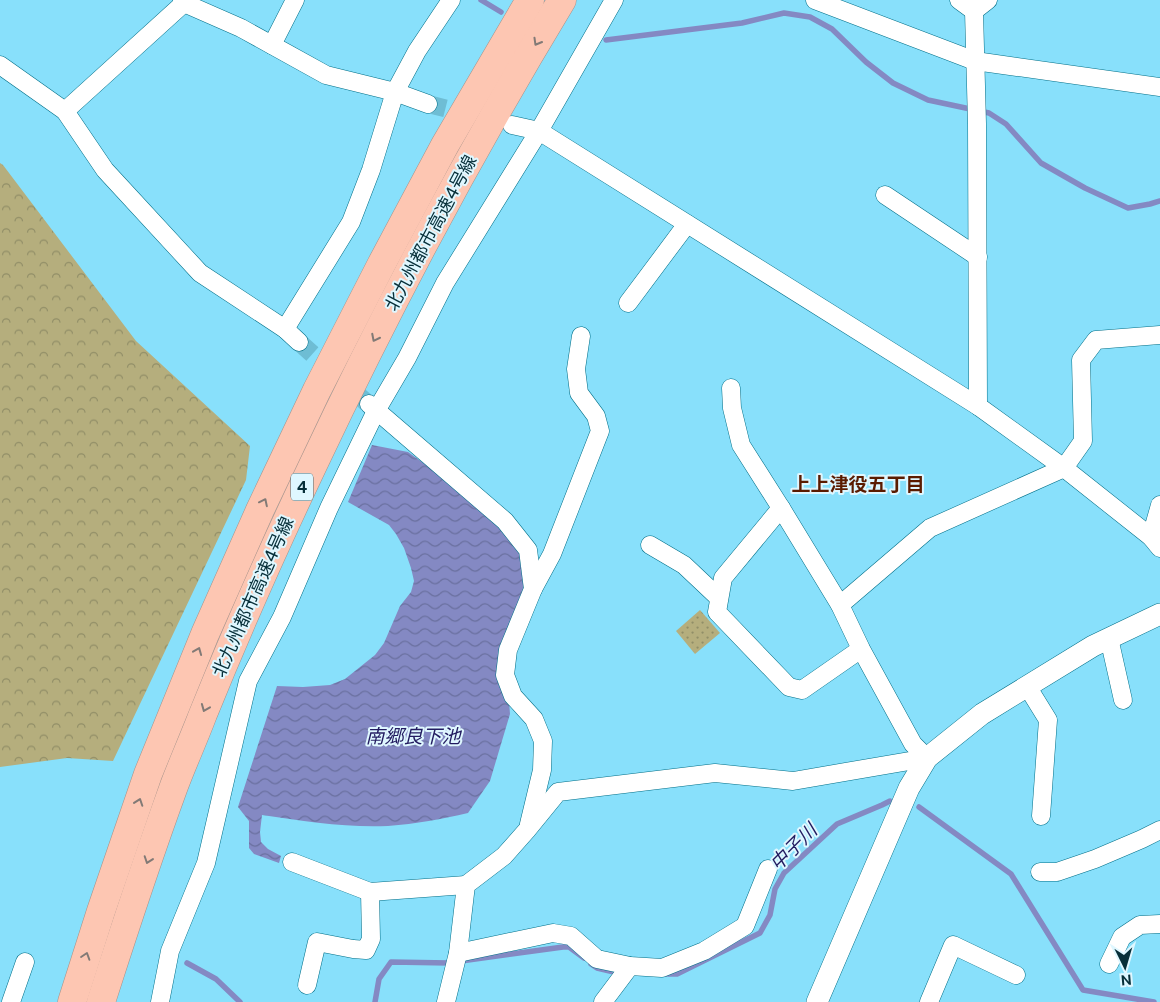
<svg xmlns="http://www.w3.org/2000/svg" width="1160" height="1002" font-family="'Public Sans','Noto Sans JP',sans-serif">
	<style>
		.forest { fill: url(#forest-crowns) }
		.park { fill: url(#park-dots) }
		.water { fill: url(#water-waves) }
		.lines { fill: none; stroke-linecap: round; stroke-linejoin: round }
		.stream { stroke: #8489c3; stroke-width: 5.5 }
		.minor-tunnel { stroke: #6ebdd4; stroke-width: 18; stroke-dasharray: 18 9; stroke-linecap: butt }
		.minor-casing { stroke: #006f88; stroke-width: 19 }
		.tertiary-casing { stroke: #006f88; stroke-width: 22 }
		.motorway-casing { stroke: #a79188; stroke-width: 29 }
		.minor { stroke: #fff; stroke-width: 18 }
		.tertiary { stroke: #fff; stroke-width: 21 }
		.motorway { stroke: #fdc6b2; stroke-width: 28 }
		.oneway { stroke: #827a76 }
		.labels { text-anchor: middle; stroke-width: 4; stroke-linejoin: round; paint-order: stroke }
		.shield { fill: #dff7ff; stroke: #486b74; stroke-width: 1 }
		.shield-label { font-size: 16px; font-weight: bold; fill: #072f39 }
		.street-label { font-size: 18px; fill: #072f39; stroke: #dff7ff }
		.neighbourhood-label { font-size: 19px; font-weight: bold; fill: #5a1b00; stroke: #dff7ff }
		.water-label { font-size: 19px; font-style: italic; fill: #221b60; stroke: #dff7ff }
	</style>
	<defs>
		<pattern id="forest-crowns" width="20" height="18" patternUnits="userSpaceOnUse" patternTransform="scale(1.25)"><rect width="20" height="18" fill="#b5ae7d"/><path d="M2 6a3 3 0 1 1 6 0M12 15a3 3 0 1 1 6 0" fill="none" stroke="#918e67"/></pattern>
		<pattern id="park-dots" width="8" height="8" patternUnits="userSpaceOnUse" patternTransform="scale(1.25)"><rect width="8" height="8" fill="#b5ae7d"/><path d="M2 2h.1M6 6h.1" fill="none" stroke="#918e67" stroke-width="1.8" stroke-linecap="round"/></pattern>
		<pattern id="water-waves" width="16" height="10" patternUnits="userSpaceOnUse" patternTransform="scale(1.25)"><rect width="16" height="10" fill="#8489c3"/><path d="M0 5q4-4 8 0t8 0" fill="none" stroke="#6a709f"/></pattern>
	</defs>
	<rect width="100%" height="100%" fill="#88e0fb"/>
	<path class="forest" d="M 0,163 L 3,165 L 136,341 L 250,446 L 246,480 L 113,761 L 67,758 L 0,767 Z"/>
	<path class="park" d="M 700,610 L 720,633 L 695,654 L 676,631 Z"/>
	<path class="water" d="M 372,445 L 408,452 L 457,487 L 504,530 L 521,556 L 527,582 L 509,701 L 510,714 L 490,781 L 468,813 C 442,819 416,824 388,826 C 347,828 304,821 262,815 L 260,832 L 261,842 L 268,849 L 281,856 L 279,863 L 254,854 L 249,848 L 249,821 L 238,807 L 277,686 L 303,687 L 330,685 L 345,679 L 375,655 L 384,643 L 400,606 L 411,592 L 414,581 L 411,568 L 404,548 L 396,534 L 389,525 L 348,502 Z"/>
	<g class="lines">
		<g class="stream">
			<path d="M 481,0 L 501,12"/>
			<path d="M 606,40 L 742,23 L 784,13 L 810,17 L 832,29 L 866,62 L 893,83 L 928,100 L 989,113 L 1006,124 L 1041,163 L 1085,188 L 1128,208 L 1150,204 L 1160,201"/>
			<path d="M 919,807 L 1011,874 L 1083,990 L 1154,1002"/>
			<path d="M 461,961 L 563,947 L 569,947 L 584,958"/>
			<path d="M 187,963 L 216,979 L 240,1002"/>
			<path d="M 591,964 L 597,968 L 614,972"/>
			<path d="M 663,974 L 677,974 L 760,933 L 770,915 L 775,889 L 784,873 L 837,824 L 882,805 L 890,801"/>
			<path d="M 375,1002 L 379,979 L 391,962 L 449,963"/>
		</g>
		<g class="minor-tunnel">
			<path d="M 428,104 L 472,115"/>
			<path d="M 299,342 L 367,403"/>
		</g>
		<g class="minor-casing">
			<g id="minor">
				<path d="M 182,0 L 184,3 L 241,28 L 326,75 L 395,92 L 428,104"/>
				<path d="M 815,0 L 975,61 L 1160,87"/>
				<path d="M 959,0 L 974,11 L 988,0"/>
				<path d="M 974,11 L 977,124 L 978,406"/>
				<path d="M 272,45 L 295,0"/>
				<path d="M 0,65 L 65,111 L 105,170 L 200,273 L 285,329 L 299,342"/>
				<path d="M 65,111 L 184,3"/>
				<path d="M 512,125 L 539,131 L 978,406 L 1064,468 L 1151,537 L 1160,548"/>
				<path d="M 885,195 L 978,257"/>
				<path d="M 628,303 L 687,224"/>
				<path d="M 285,329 L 351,222 L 371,170 L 395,92 L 417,51 L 451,0"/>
				<path d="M 731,388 L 732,408 L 741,445 L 781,508"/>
				<path d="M 369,404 L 505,521 L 528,550 L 533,589 L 508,650 L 505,675 L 513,696 L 534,719 L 543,741 L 542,770 L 529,824"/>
				<path d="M 1151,537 L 1160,505"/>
				<path d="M 650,545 L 684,565 L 719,598"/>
				<path d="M 533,589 L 552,554 L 600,431 L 596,416 L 579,393 L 576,369 L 581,336"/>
				<path d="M 840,605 L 930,528 L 1064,468 L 1083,441 L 1081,360 L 1096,340 L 1160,335"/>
				<path d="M 1109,638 L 1123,700"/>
				<path d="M 861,649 L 802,690 L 789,687 L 717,612 L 723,578 L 781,508 L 840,605 L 861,649 L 913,744 L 927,758"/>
				<path d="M 1027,686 L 1048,720 L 1041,816"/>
				<path d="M 292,862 L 370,892 L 466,885"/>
				<path d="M 1040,872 L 1057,872 L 1095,859 L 1142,839 L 1160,830"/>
				<path d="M 458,953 L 553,933 L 571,936 L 597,959 L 630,966 L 662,968 L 704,951 L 745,926 L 768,869"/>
				<path d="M 1109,964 L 1122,937 L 1140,925 L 1160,924"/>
				<path d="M 307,985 L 317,942 L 353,949 L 366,950 L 371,939 L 370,892"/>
				<path d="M 11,1002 L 25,962"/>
				<path d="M 160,1002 L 170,951 L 206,863 L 248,681 L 282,617 L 329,508 L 376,411 L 407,358 L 445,283 L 539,131 L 614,0"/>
				<path d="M 446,1002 L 458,953 L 466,885 L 504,856 L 527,830 L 558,792 L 715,773 L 793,781 L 927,758"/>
				<path d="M 603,1002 L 630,966"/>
				<path d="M 929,1002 L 953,945 L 1016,975"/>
			</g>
		</g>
		<g class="tertiary-casing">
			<path id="tertiary" d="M 817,1002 L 909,788 L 927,758 L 982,714 L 1093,646 L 1160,614"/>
		</g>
		<g class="motorway-casing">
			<g id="motorway">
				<path d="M 72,1002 L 101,911 L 148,774 L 205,634 L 260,510 L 317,390 L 381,265 L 445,145 L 530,0"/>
				<path d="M 101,1002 C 124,930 148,857 174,786 C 183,762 194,738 203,714 C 237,630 274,547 313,465 C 388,306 471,150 562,0"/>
			</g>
		</g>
		<use href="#minor" class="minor"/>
		<use href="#tertiary" class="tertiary"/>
		<use href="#motorway" class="motorway"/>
	</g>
	<defs><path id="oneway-chevron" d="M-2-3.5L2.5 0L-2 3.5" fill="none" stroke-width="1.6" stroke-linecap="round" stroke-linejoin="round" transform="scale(1.25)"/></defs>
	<g class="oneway">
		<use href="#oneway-chevron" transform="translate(537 42) rotate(120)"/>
		<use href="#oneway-chevron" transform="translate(375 338) rotate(117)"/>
		<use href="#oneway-chevron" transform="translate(264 502) rotate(-64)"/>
		<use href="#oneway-chevron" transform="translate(198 651) rotate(-68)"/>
		<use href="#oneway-chevron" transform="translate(205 708) rotate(112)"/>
		<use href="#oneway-chevron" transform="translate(139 802) rotate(-71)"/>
		<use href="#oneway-chevron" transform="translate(148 860) rotate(109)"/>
		<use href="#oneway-chevron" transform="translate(86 956) rotate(-72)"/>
	</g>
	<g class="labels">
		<rect class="shield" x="291" y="473.5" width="22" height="27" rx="4"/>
		<g class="shield-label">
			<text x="302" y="493">4</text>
		</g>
		<g class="street-label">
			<text transform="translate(431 233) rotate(-62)" y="6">北九州都市高速4号線</text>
			<text transform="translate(253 597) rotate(-66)" y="6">北九州都市高速4号線</text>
		</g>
		<g class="neighbourhood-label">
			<text x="858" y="491">上上津役五丁目</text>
		</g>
		<g class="water-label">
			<text x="413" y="743">南郷良下池</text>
			<text transform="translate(793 847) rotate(-45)" y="7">中子川</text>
		</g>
	</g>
	<g transform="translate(1125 967) rotate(175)" stroke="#dff7ff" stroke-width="4" paint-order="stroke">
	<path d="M0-4L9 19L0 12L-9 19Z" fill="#072f39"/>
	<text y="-8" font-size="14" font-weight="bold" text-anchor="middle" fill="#072f39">N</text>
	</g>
</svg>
